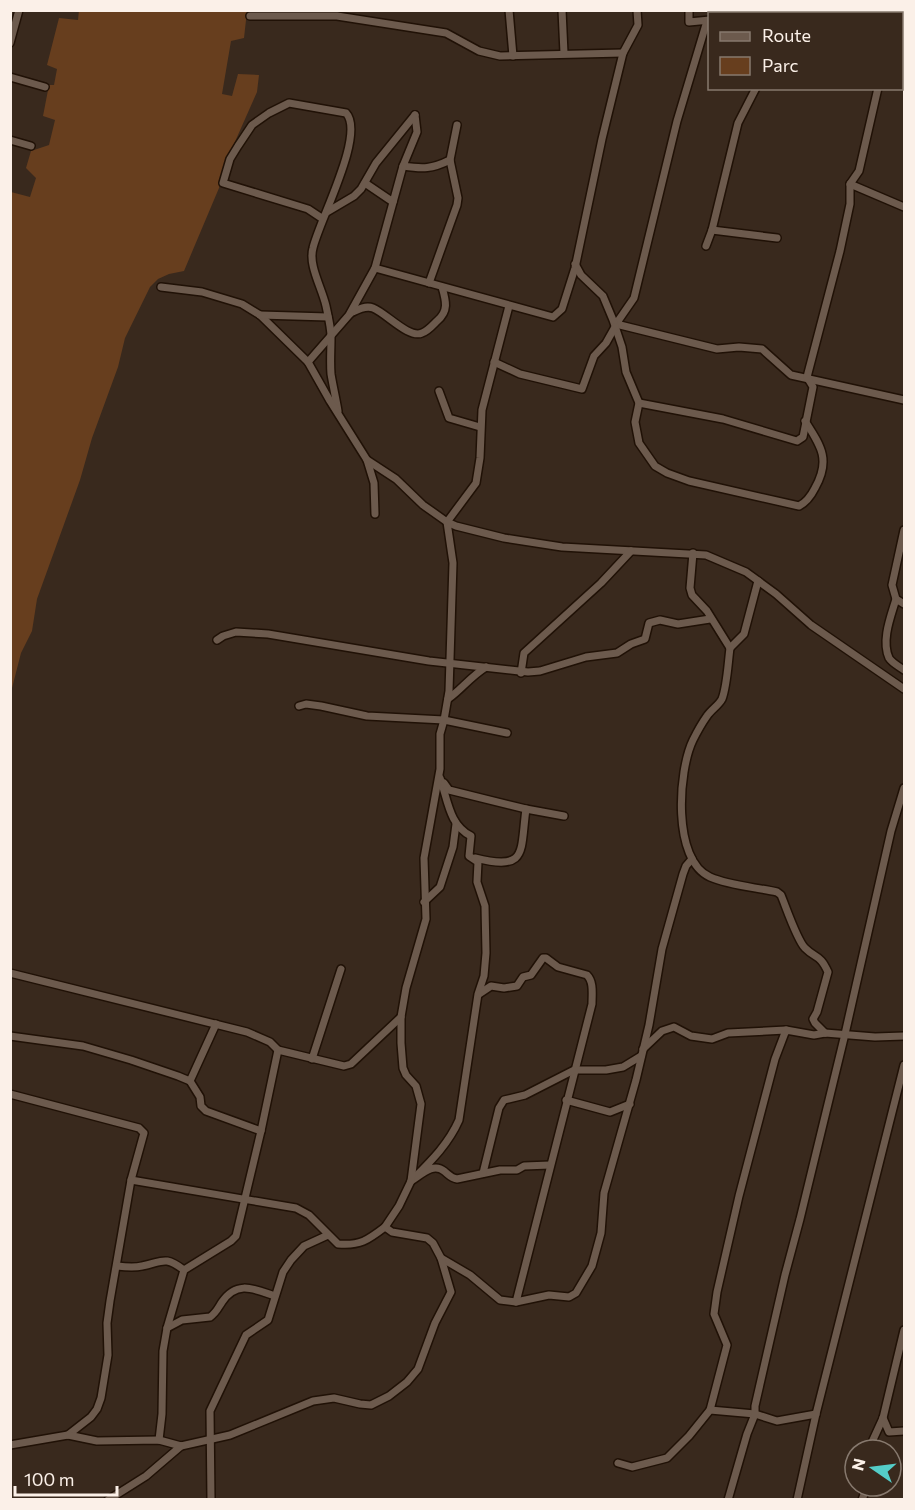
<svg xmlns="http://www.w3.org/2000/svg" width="915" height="1510" font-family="Commissioner,sans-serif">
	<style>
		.green { fill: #673e1e }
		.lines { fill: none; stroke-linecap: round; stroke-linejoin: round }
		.street-casing { stroke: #201106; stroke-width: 10 }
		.street { stroke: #6c5a4d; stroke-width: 7 }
	</style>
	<rect width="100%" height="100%" fill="#39291d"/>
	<path class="green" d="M 79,10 L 247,11 L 244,38 L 231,41 L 222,94 L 232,96 L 238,74 L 259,75 L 257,92 L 226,162 L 219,188 L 184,271 L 169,274 L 158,279 L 150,287 L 125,338 L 118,367 L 92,438 L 80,480 L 37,599 L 32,631 L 21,653 L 11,692 L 11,192 L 30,197 L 36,178 L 26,168 L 31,151 L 49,145 L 55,120 L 43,116 L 49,85 L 54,85 L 57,69 L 47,65 L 59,18 L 78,20 Z"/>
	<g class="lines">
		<g class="street-casing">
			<g id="street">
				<path d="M 509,10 L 513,56"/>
				<path d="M 562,10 L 564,53"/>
				<path d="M 689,10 L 689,22 L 710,20"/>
				<path d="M 731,10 L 731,14"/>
				<path d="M 894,14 L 895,10"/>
				<path d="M 250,16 L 337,16 L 446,33 L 479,51 L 500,56 L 623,53"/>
				<path d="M 707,21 L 677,121 L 634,298 L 616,324 L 717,349 L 739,347 L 762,349 L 791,375 L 904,400"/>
				<path d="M 10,43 L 19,10"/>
				<path d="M 10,77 L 45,87"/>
				<path d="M 415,115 L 417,132 L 403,166 C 423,169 432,169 450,160"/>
				<path d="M 10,140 L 31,146"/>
				<path d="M 365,183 L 393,202"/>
				<path d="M 850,184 L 904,207"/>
				<path d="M 327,212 L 354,196 L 361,189 L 376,163 L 415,115"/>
				<path d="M 323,219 L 308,209 L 223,183 L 230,159 L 238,146 L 252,125 L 269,113 L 289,103 L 346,113 C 366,134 319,221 313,248 C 308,265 322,288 326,306 C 328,316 331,327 331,337 C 331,350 330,362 331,374 C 333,386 336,399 338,411"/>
				<path d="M 712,230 L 777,238"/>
				<path d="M 706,246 L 712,230 L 738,123 L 756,88"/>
				<path d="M 575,264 L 581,275 L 603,296 L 613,320 L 622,347 L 626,372 L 639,403 L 635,422 L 639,443 L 655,466 L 667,473 L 689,481 L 799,506 C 807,502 811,496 815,488 C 831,460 821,446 805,421"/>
				<path d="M 375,268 L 553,317 L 562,309 L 575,268 L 602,139 L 623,53 L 638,25 L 637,10"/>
				<path d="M 429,283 L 457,205 L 458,198 L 450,160 L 457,125"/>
				<path d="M 161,287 L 202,292 L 242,304 L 260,315 L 308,362 L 330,401 L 367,460 L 396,479 L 423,505 L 447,522 L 456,526 L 504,538 L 562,547 L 706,555 L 746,572 L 776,594 L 811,625 L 904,689"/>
				<path d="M 351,313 C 357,310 365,305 373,308 C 386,313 409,339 422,333 C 428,331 433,325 437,321 C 449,311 446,301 442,287"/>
				<path d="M 260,315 L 328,317"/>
				<path d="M 308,362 L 349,315 L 375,268 L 403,166"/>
				<path d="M 494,362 L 520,374 L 582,389 L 594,356 L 606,343 L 615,327"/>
				<path d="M 439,391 L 449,418 L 480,427"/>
				<path d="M 639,403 L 723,419 L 797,441 L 803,437 L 813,387 L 807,377 L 840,251 L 850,204 L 850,184 L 859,171 L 878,88"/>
				<path d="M 367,460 L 374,483 L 375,514"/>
				<path d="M 904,530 L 892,585 L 896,599 L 904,604"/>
				<path d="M 693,553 L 690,588 L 692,595 L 707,611 L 730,648 C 728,663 727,686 722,699 C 719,705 711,710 707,716 C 702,723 697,732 693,740 C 678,771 672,860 710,877 C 731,886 755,887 777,892 L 781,895 C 786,907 797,940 805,948 C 816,959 820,954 828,972 L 817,1012 L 813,1019 L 815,1023 L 825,1033"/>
				<path d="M 896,599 C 891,616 881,640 889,658 C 892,663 900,667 904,670"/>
				<path d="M 217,640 L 223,636 L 236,632 L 268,634 L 429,661 L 528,672 L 540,671 L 586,657 L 617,653 L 631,644 L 645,639 L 649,623 L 660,620 L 678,624 L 710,619"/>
				<path d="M 730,648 L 744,634 L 758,581"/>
				<path d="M 521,673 L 524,653 L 601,583 L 631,551"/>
				<path d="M 448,699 C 462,689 470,677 486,667"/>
				<path d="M 299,706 L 306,704 L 321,706 L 367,716 L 444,720 L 507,733"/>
				<path d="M 440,778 C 448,800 449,825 471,836 L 469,856 L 478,862 L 477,882 L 485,906 L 486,953 L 484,976 L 478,994 L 459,1120 C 448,1145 430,1162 411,1181 C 421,1175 433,1162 444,1171 C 449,1175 451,1178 457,1179 L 500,1170 L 517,1170 L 524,1166 L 550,1165"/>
				<path d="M 444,783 L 449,790 L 526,809 L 564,816"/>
				<path d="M 475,858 C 528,871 520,853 526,809"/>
				<path d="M 424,902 L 440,887 L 453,847 L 456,824"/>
				<path d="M 10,973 L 247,1032 L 270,1042 L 278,1050 L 344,1066 L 351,1064 L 401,1017"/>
				<path d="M 479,994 L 491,986 L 504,988 L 517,986 L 523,977 L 531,975 L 543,958 L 546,958 L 558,967 L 587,975 C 594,982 592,994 592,1004 L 516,1302"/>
				<path d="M 10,1036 L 83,1046 L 131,1060 L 178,1076 L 190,1081 L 200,1097 L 201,1106 L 206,1111 L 261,1131"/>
				<path d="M 643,1049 L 662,1031 L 674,1027 L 691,1036 L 712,1039 L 728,1033 L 786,1030"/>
				<path d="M 312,1059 L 341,969"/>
				<path d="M 190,1081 L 216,1024"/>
				<path d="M 10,1094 L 139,1128 L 144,1133 L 131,1180 L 110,1301 L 107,1323 L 108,1355 L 101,1398 L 97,1409 L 91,1417 L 68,1435"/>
				<path d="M 566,1100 L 610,1112 L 630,1104"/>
				<path d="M 483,1173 L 499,1108 L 504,1100 L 525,1095 L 574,1070 L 606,1070 L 623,1067 L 641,1056"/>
				<path d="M 131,1180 L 296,1208 L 309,1215 L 338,1244 C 360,1246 368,1240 385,1227 L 392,1232 L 427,1238 L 433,1243 L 441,1258 L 470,1275 L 500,1300 L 516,1302 L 549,1295 L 569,1297 L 576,1293 L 592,1266 L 601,1233 L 604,1193 L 636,1080 L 649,1025 L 662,949 L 683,874 L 686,866 L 692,859"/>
				<path d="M 385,1227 L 399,1206 L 411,1181 L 421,1104 L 416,1086 L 406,1075 L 403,1068 L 401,1043 L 401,1017 L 406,988 L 426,919 L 424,858 L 440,769 L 440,734 L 444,720 L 449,691 L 453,563 L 447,522 L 476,483 L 480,458 L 482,410 L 509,306"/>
				<path d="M 117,1266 C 125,1267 134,1268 142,1266 C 163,1262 164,1255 184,1270"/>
				<path d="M 167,1328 L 182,1320 L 210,1317 C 216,1313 218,1308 222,1302 C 237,1280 254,1289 275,1296"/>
				<path d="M 710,1410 L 727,1345 L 714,1314 L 717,1292 L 739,1196 L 775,1059 L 786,1030 L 814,1035 L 825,1033 L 875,1037 L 904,1036"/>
				<path d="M 883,1418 L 889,1432 L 904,1431"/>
				<path d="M 159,1440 L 162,1414 L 163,1351 L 167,1328 L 184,1270 L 231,1241 L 236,1236 L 261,1131 L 278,1050"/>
				<path d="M 10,1445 L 68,1435 L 97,1441 L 159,1440 L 181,1446 L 230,1435 L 313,1401 L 334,1398 L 360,1404 L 371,1405 L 389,1396 L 407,1382 L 418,1369 L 435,1323 L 451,1292 L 441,1258"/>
				<path d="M 873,1450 L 872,1442 L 883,1418 L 904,1330"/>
				<path d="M 618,1463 L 632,1467 L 667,1458 L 689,1436 L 710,1410 L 755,1414 L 777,1421 L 816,1414"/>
				<path d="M 108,1500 L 146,1476 L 181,1446"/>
				<path d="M 211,1500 L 210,1411 L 246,1335 L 268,1320 L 283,1272 L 291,1260 L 304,1246 L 328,1235"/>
				<path d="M 728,1500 L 747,1434 L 755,1414 L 755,1406 L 785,1275 L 800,1219 L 845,1034 L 891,831 L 904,788"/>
				<path d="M 797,1500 L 816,1414 L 904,1065"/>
				<path d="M 862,1500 L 867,1486"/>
			</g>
		</g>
		<use href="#street" class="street"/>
	</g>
	<rect width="915" height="1510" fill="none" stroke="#fbf0e8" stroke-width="24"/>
	<rect x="708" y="12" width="195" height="78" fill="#39291d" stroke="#87796e" stroke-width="1.5"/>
	<rect x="720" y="32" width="30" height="9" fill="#6c5a4d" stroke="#87796e" stroke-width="1.5"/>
	<text x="762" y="42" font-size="18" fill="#fbf0e8">Route</text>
	<rect x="720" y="57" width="30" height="18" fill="#673e1e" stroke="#87796e" stroke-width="1.5"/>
	<text x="762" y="72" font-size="18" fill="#fbf0e8">Parc</text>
	<g transform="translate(873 1468) rotate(284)"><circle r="28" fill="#39291d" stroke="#87796e" stroke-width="1.5"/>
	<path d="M0-4.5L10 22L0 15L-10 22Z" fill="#54cdc8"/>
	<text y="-9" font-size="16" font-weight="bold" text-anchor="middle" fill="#fbf0e8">N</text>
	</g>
	<path d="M15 1486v9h102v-9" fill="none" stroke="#fbf0e8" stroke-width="3"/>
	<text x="24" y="1486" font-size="18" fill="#fbf0e8" stroke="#39291d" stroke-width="4.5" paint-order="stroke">100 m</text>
</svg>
